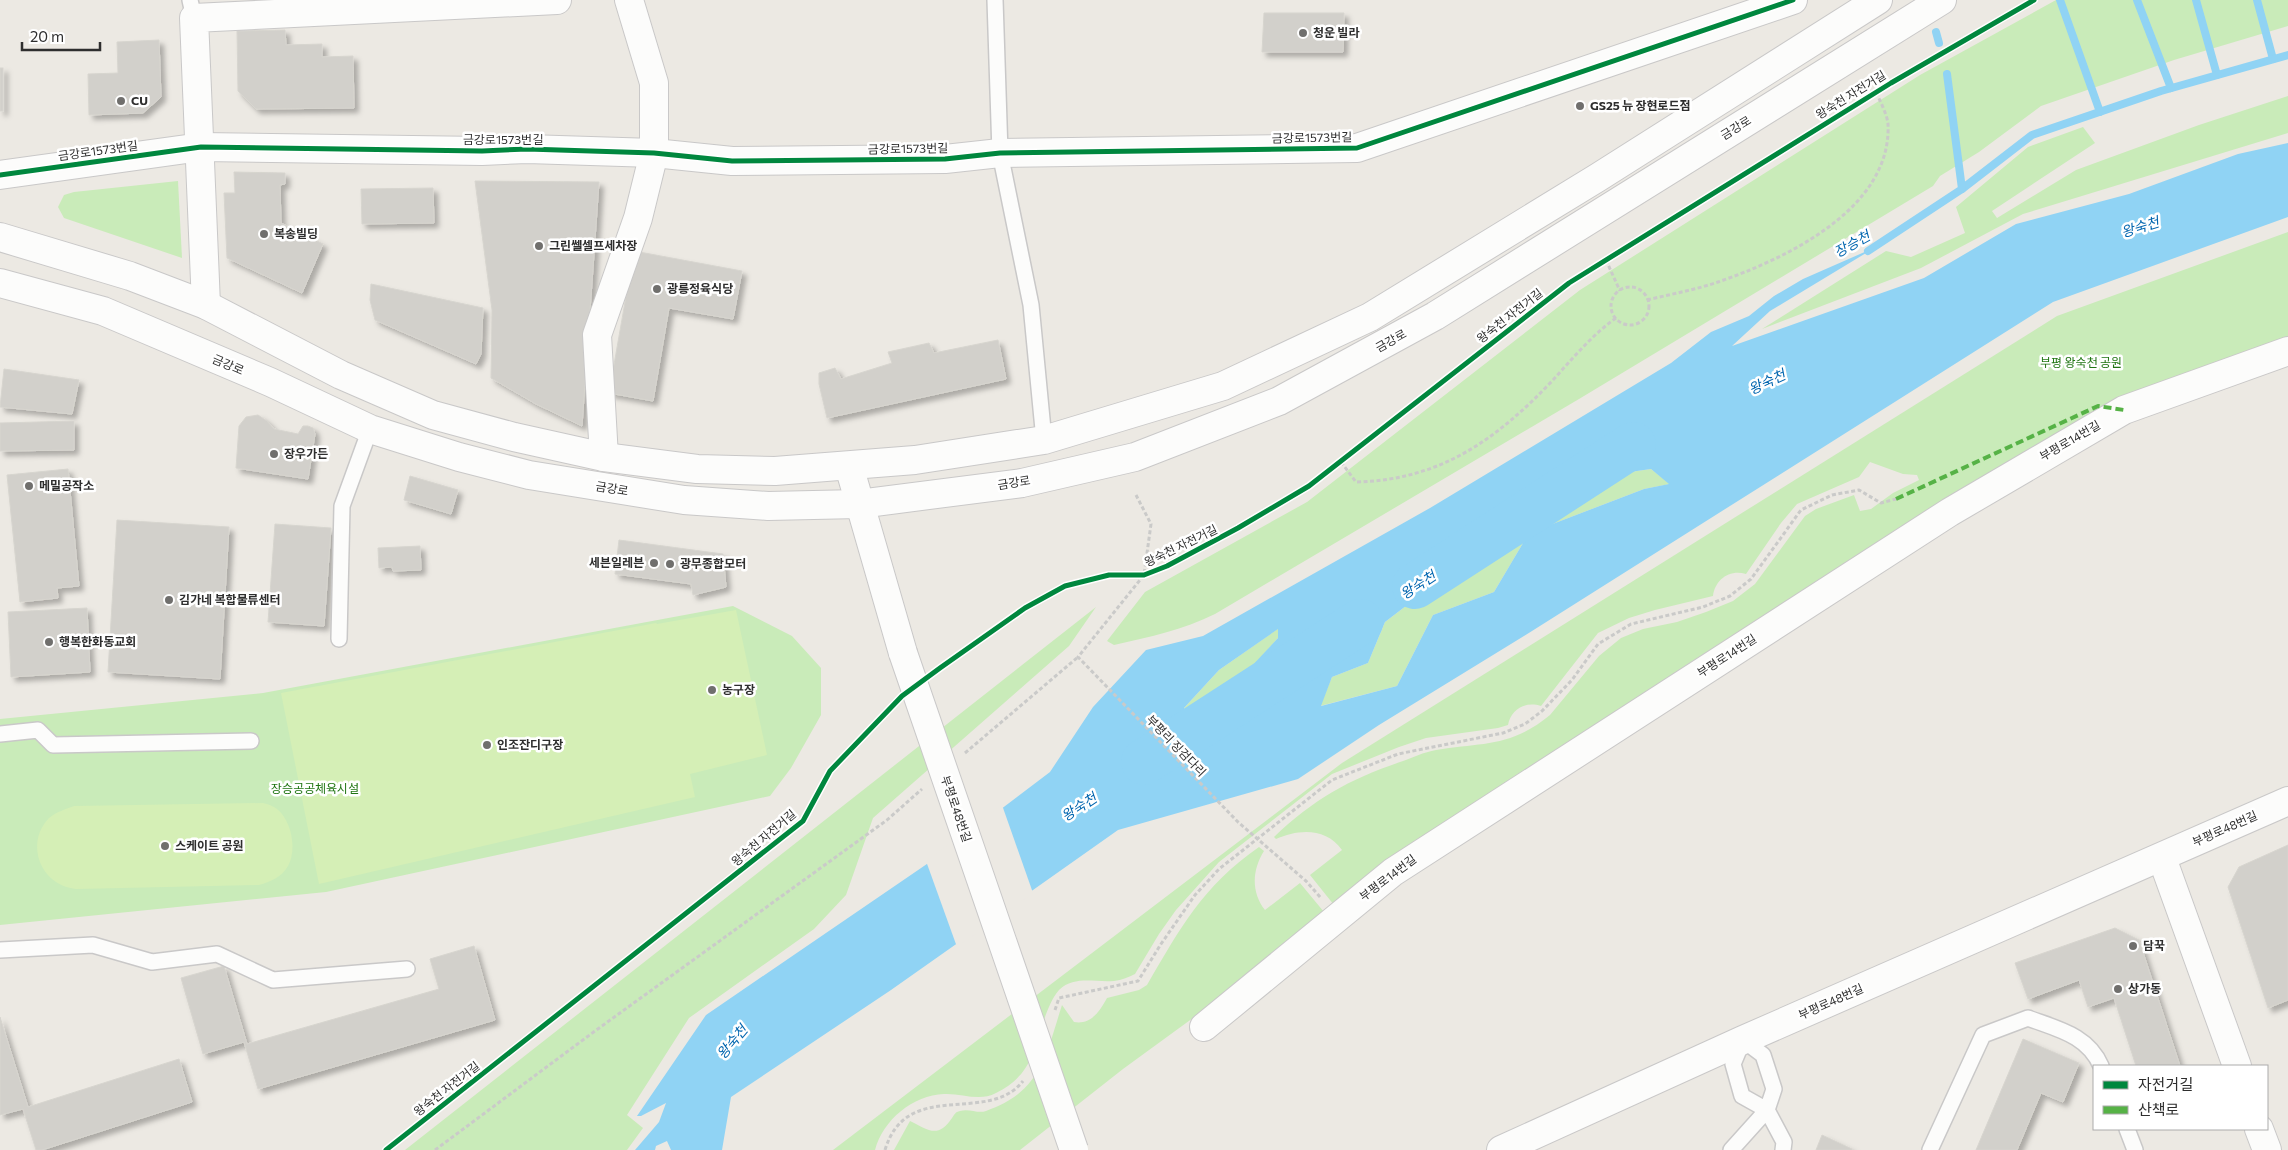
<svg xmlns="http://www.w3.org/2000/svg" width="2288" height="1150" font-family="Commissioner,'Noto Sans KR',sans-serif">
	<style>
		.green { fill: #c9ebb9 }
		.pitch { fill: #d5efb6 }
		.water { fill: #90d3f4; fill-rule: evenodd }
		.pier { fill: #ece9e3 }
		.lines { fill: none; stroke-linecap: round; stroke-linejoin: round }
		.stream { stroke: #90d3f4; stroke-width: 8 }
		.river { stroke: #90d3f4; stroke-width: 46 }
		.building { fill: #d2d0cb; stroke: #d7d5cf; filter: url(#shadow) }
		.service-casing { stroke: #c9c8c8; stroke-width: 18 }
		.minor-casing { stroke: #c9c8c8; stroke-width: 30 }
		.secondary-casing { stroke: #c9c8c8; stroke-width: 30 }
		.path { stroke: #cacac9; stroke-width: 3; stroke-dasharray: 4 2.5; stroke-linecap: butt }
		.service { stroke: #fcfcfb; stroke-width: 15 }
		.minor { stroke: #fcfcfb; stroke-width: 28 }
		.secondary { stroke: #fcfcfb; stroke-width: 28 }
		.minor-bridge-casing { stroke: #c9c8c8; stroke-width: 30; stroke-linecap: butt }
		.minor-bridge { stroke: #fcfcfb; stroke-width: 28 }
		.quiet { stroke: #56b246; stroke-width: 4; stroke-dasharray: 8 4; stroke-linecap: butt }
		.cycleway-casing { stroke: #fff; stroke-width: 8 }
		.cycleway { stroke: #00873e; stroke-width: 5 }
		.poi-dot { fill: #706f6d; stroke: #fff; stroke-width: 2 }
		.labels { text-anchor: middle; stroke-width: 5; stroke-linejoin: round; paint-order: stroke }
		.poi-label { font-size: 12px; font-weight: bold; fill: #2e2e2e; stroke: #fff; text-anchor: start }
		.street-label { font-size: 12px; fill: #2e2e2e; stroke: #fff }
		.park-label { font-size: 12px; fill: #207513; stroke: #fff }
		.water-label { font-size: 14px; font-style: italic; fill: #0065af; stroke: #fff }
	</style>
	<defs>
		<filter id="shadow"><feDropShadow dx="4.5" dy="4.5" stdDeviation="2.5" flood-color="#0004"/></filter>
	</defs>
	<rect width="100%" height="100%" fill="#ece9e3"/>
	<g class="green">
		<path d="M 2056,0 L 2288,0 L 2288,26 L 2174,60 L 2041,106 L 1979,152 L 1940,176 L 1933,186 L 1579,399 L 1215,614 C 1183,630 1149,637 1114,645 L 1107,641 L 1145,592 L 1307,502 L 1580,290 L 1920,75 Z"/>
		<path d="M 2288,96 L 2288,133 L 2023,214 L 1921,268 L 1762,329 L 1886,251 L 1911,257 L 1965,233 L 1956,207 L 2028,147 L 2083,127 L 2095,143 L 1992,211 L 1997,218 L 2076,170 L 2199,125 Z"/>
		<path d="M 178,181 L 182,258 L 64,218 L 58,207 L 64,195 L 74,192 Z"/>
		<path d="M 2288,232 L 2288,339 L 2082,423 L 1694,660 L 1477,807 L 1278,956 L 1123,1069 L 1020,1150 L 894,1150 L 910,1121 C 928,1130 938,1139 952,1118 C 955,1114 955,1112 960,1111 C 969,1108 978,1114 986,1111 C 1041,1092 1046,1055 1062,1005 L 1074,1022 C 1091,1025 1100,1011 1107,998 L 1139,990 L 1147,985 C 1181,927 1202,887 1259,847 L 1264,851 C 1252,870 1251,892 1265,910 L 1300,883 L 1324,912 L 1334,905 L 1310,875 L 1342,850 C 1326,827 1298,829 1276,839 L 1274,837 C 1314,799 1348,780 1400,762 C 1412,758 1424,752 1436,750 C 1482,742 1510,748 1550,715 L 1599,656 L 1621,638 L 1643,629 L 1677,622 L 1706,612 L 1733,601 L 1755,584 L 1805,516 L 1816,509 L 1854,495 L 1860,511 L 1871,509 L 1893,493 L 1919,480 L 1917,475 L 1903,474 L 1870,462 L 1859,477 L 1797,504 L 1781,523 L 1746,574 C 1729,569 1715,580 1713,596 L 1655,610 L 1629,618 L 1598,633 L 1541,706 C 1525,701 1511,709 1508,725 L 1498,728 L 1426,738 L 1399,747 L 1332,774 L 1219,862 L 1176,910 L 1159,934 L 1135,974 C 1129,977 1122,980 1114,981 C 1096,983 1075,975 1059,990 C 1052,998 1047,1011 1044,1020 C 1034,1053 1029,1077 996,1093 C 979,1102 962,1093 944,1094 C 913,1095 883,1120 875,1150 L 833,1150 L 1342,763 L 2057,316 Z"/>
		<path d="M 1651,469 L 1670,484 L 1644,489 L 1529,533 L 1494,592 L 1433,615 L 1397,686 L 1320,706 L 1332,677 L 1368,663 L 1385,622 L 1449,573 L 1501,514 L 1560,482 Z"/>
		<path d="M 733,606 L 792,636 L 821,668 L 821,715 L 791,768 L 770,796 L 326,892 L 0,925 L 0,719 L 263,693 Z"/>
		<path d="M 1096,607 L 1069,646 L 873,818 L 846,895 L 814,929 L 689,1018 L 627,1115 L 643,1128 L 627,1150 L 405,1150 Z"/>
		<path d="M 1328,626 L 1326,636 L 1283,682 L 1263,711 L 1229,724 L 1206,739 L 1184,708 L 1219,670 L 1279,628 L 1278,638 L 1251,668 Z"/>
	</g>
	<g class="pitch">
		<path d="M 736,610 L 767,755 L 690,774 L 695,797 L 319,884 L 281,693 L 656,623 L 657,624 Z"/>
		<path d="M 263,803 C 268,804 273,806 277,809 C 292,821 297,850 288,866 C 282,877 270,882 259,885 L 76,889 C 41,886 24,844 49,818 C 56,812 66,809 74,806 Z"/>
	</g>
	<path class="water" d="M 2288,143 L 2288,217 L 2053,302 L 1532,631 L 1379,725 L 1298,779 L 1118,830 L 891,990 L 731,1097 L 722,1150 L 671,1150 L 667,1141 L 656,1146 L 655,1150 L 635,1150 L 659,1122 L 666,1103 L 641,1116 L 637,1116 L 706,1015 L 943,853 L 1050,772 L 1093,707 L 1146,650 L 1203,636 L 1430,508 L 1671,363 L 1711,332 L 1749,316 L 1774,296 L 1803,279 L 1876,247 L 1770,311 L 1732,346 L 1924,278 L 2016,224 L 2129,194 L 2238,154 ZM 1651,469 L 1669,484 L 1644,489 L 1529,533 L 1494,592 L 1433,615 L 1397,686 L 1321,706 L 1332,677 L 1368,663 L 1385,622 L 1449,573 L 1501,514 L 1560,482 ZM 1328,626 L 1326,636 L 1283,682 L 1263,711 L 1229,724 L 1206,739 L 1184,708 L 1219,670 L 1278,629 L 1278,638 L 1249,669 Z"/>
	<path class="pier" d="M 1002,805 L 1033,893 L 957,947 L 926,861 Z"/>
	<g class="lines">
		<g class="stream">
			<path d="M 2060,0 L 2100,112"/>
			<path d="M 2137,0 L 2171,88"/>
			<path d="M 2196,0 L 2217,75"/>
			<path d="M 2257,0 L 2273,59"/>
			<path d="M 1936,32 L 1939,43"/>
			<path d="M 1962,189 L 2032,135 L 2161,91 L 2288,55"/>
			<path d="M 1868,251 L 1962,189 L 1947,74"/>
		</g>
		<g class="river">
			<path d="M 1415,586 L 1633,445"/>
			<path d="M 1144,762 L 1360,622"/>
		</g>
	</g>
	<g class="building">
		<path d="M 1264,13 L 1344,13 L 1343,52 L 1262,52 Z"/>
		<path d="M 285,30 L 286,45 L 322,44 L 322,57 L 353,56 L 354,108 L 256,109 L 238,91 L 237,31 Z"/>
		<path d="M 159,40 L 161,97 L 143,113 L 89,115 L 88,74 L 118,73 L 117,42 Z"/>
		<rect x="0" y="68" width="3" height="43"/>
		<path d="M 234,172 L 285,173 L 285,184 L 280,185 L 281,223 L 323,244 L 302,293 L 227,258 L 224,193 L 235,193 Z"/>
		<path d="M 475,181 L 599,182 L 582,426 L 536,404 L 491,378 L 492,310 Z"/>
		<path d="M 433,188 L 434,223 L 362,224 L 361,189 Z"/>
		<path d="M 634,251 L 742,271 L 733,319 L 669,308 L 653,401 L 609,393 Z"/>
		<path d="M 371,284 L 483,308 L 481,354 L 476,364 L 375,320 L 370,300 Z"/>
		<path d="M 998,340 L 1006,379 L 827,418 L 819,384 L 819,373 L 835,368 L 841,379 L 892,363 L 888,352 L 929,343 L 934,353 Z"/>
		<path d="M 4,369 L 79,380 L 72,414 L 0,407 Z"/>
		<path d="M 258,415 L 267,421 L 274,429 L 298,434 L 303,426 L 308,426 L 313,428 L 315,434 L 308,479 L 236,468 L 239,426 L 246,417 Z"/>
		<path d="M 74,421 L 74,450 L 0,451 L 0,423 Z"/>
		<path d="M 68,469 L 79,586 L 57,588 L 58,598 L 20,602 L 7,475 Z"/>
		<path d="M 410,476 L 458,490 L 451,514 L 404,500 Z"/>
		<path d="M 117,520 L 229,527 L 220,679 L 108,672 Z"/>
		<path d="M 275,524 L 331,528 L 324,626 L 268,622 Z"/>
		<path d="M 619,540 L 723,554 L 726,587 L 693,595 L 691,584 L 615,574 Z"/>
		<path d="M 420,546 L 421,570 L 393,571 L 392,567 L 379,568 L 378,548 Z"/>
		<path d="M 87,608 L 90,672 L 11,677 L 8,612 Z"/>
		<path d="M 2288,845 L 2288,1000 L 2268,1008 L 2228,887 L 2239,867 Z"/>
		<path d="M 2115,928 L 2139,940 L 2180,1066 L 2136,1066 L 2114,998 L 2088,1007 L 2079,980 L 2028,999 L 2015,963 Z"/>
		<path d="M 474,946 L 495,1020 L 258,1089 L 244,1042 L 203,1054 L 181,978 L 224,966 L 247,1044 L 439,989 L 430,959 Z"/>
		<path d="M 0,1017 L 28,1107 L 179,1059 L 192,1102 L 42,1150 L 36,1150 L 23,1109 L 0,1115 Z"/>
		<path d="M 2023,1039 L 2079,1063 L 2063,1102 L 2041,1093 L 2017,1150 L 1976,1150 Z"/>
		<path d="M 1822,1135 L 1852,1149 L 1852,1150 L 1816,1150 Z"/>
	</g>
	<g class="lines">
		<g class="service-casing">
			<g id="service">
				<path d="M 190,0 L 194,18"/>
				<path d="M 995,0 L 1000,153 L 1031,305 L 1044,440"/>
				<path d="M 339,639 L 342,506 L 370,429"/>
				<path d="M 0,734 L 38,730 L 53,745 L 251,741"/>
				<path d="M 0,950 L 93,945 L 152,962 L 217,954 L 273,980 L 407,969"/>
				<path d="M 2127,1129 L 2135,1150"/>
				<path d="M 1731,1150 L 1767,1110 L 1774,1089 L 1763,1055 L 1743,1040 L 1733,1064 L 1742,1096 L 1767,1110 L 1784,1142 L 1783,1150"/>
				<path d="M 1930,1150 L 1983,1035 L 2028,1018 C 2057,1029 2088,1035 2101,1066"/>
			</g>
		</g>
		<g class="minor-casing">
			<g id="minor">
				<path d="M 0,175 L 201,147 L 482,151 L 527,149 L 654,153 L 732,161 L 945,159 L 1000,153 L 1357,148 L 1793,0"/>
				<path d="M 206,305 L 194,18 L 557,0"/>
				<path d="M 604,457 L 597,335 L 638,218 L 654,153 L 654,83 L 629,0"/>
				<path d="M 849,466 L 903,653"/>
				<path d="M 2162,858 L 2237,1066"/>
				<path d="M 1204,1027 L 1393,872 L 1950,512 L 2124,410 L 2288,351"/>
				<path d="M 2259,1129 L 2267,1150"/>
				<path d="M 1501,1150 L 1743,1040 L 2288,801"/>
			</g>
		</g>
		<g class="secondary-casing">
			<g id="secondary">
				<path d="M 0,237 L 130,276 L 206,305 L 341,375 L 433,415 L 514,437 L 604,457 L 697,469 L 775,471 L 915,460 L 1044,440 L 1223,386 L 1370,317 L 1597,178 L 1878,0"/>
				<path d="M 0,283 L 103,311 L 270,382 L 370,429 L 459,457 L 529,475 L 684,500 L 768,506 L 859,504 L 1022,483 L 1135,457 L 1279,401 L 1435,316 L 1942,0"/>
			</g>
		</g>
		<g class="path">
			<path d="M 1606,260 L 1620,291"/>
			<circle cx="1630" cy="306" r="19"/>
			<path d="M 1647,300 C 1671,294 1695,290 1718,282 C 1785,259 1892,209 1888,124 C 1887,114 1880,101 1876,92"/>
			<path d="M 1341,462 L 1356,482 C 1441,480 1497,439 1553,380 C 1573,358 1592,335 1616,318"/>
			<path d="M 1136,495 L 1151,524 L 1144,575 L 1078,657 L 1238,822 L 1306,881 L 1321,898"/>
			<path d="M 965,753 L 1078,657"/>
			<path d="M 1055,1010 L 1059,998 L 1138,981 L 1161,944 L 1195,895 L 1219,869 L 1332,780 L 1398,754 L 1503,733 L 1525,724 L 1542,711 L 1572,680 L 1598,644 L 1631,624 L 1703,607 L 1730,596 L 1751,579 L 1801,510 L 1832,495 L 1859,490 L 1881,503 L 1896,499"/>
			<path d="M 435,1150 L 595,1031 L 887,820 L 922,789"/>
			<path d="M 885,1150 C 907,1077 988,1126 1023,1081"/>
		</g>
		<use href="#service" class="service"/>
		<use href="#minor" class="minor"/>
		<use href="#secondary" class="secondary"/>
		<g class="minor-bridge-casing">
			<path id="minor-bridge" d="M 903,653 L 1074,1150"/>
		</g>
		<use href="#minor-bridge" class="minor-bridge"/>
		<path class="quiet" d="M 1896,499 L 2098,406 L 2124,410"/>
		<g class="cycleway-casing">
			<g id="cycleway">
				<path d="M 0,175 L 201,147 L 482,151 L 527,149 L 654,153 L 732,161 L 945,159 L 1000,153 L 1357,148 L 1793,0"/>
				<path d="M 386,1150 L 803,821 L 830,771 L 902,696 L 940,668 L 1025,608 L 1065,586 L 1109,575 L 1144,575 L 1167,566 L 1238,528 L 1309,486 L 1569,283 L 1891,83 L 2034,0"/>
			</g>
		</g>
		<use href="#cycleway" class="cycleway"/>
	</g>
	<g class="poi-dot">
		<circle cx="1303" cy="33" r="5"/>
		<circle cx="121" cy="101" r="5"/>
		<circle cx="1580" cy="106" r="5"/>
		<circle cx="264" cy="234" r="5"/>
		<circle cx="539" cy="246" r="5"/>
		<circle cx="657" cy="289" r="5"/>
		<circle cx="274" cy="454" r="5"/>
		<circle cx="29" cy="486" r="5"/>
		<circle cx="654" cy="563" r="5"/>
		<circle cx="670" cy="564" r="5"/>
		<circle cx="169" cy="600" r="5"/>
		<circle cx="49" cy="642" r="5"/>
		<circle cx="712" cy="690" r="5"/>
		<circle cx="487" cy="745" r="5"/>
		<circle cx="165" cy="846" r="5"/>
		<circle cx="2133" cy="946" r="5"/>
		<circle cx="2118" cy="989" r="5"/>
	</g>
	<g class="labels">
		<g class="poi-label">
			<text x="1313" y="37">청운 빌라</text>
			<text x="131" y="105">CU</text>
			<text x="1590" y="110">GS25 뉴 장현로드점</text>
			<text x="274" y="238">복송빌딩</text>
			<text x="549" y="250">그린쎌셀프세차장</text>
			<text x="667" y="293">광릉정육식당</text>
			<text x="284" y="458">장우가든</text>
			<text x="39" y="490">메밀공작소</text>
			<text x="644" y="567" text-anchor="end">세븐일레븐</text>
			<text x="680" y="568">광무종합모터</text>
			<text x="179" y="604">김가네 복합물류센터</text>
			<text x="59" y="646">행복한화동교회</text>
			<text x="722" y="694">농구장</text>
			<text x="497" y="749">인조잔디구장</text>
			<text x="175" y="850">스케이트 공원</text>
			<text x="2143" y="950">담꾹</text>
			<text x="2128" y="993">상가동</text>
		</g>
		<g class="street-label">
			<text transform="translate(1851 95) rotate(-32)" y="4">왕숙천 자전거길</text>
			<text transform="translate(1736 128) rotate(-32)" y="4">금강로</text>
			<text transform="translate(1312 138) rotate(-1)" y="4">금강로1573번길</text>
			<text x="503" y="144">금강로1573번길</text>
			<text transform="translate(908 149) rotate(-1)" y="4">금강로1573번길</text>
			<text transform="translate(98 151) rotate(-8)" y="4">금강로1573번길</text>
			<text transform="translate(1510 316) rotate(-38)" y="4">왕숙천 자전거길</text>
			<text transform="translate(1391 341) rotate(-29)" y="4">금강로</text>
			<text transform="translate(228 365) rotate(23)" y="4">금강로</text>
			<text transform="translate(2070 441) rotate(-30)" y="4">부평로14번길</text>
			<text transform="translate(1014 483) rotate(-9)" y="4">금강로</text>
			<text transform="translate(612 489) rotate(9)" y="4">금강로</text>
			<text transform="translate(1181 546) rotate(-26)" y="4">왕숙천 자전거길</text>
			<text transform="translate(1727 656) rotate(-33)" y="4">부평로14번길</text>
			<text transform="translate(1176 746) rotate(46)" y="4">부평리 징검다리</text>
			<text transform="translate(956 809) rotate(71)" y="4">부평로48번길</text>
			<text transform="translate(2225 829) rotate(-24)" y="4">부평로48번길</text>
			<text transform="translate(764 838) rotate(-40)" y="4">왕숙천 자전거길</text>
			<text transform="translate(1388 878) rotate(-37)" y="4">부평로14번길</text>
			<text transform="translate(1831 1002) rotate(-24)" y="4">부평로48번길</text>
			<text transform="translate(447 1089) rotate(-38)" y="4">왕숙천 자전거길</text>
		</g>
		<g class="park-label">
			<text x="2081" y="367">부평 왕숙천 공원</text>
			<text x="315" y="793">장승공공체육시설</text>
		</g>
		<g class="water-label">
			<text transform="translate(2140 227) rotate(-17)" y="5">왕숙천</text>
			<text transform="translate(1852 244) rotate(-29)" y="5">장승천</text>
			<text transform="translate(1767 382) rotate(-25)" y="5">왕숙천</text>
			<text transform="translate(1418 585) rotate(-33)" y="5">왕숙천</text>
			<text transform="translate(1079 807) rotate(-33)" y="5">왕숙천</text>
			<text transform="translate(732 1042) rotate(-50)" y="5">왕숙천</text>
		</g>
	</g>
	<rect x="2093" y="1065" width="175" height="65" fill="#ffffff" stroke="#ababab"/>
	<rect x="2103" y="1081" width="25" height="8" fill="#00873e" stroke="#ababab"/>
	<text x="2138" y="1090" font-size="15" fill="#2e2e2e">자전거길</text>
	<rect x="2103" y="1106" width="25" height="8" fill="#56b246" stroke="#ababab"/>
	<text x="2138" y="1115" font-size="15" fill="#2e2e2e">산책로</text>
	<path d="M22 42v8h78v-8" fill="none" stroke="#2e2e2e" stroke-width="2.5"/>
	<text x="30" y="42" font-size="15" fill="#2e2e2e" stroke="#ffffff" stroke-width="4" paint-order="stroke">20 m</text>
</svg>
